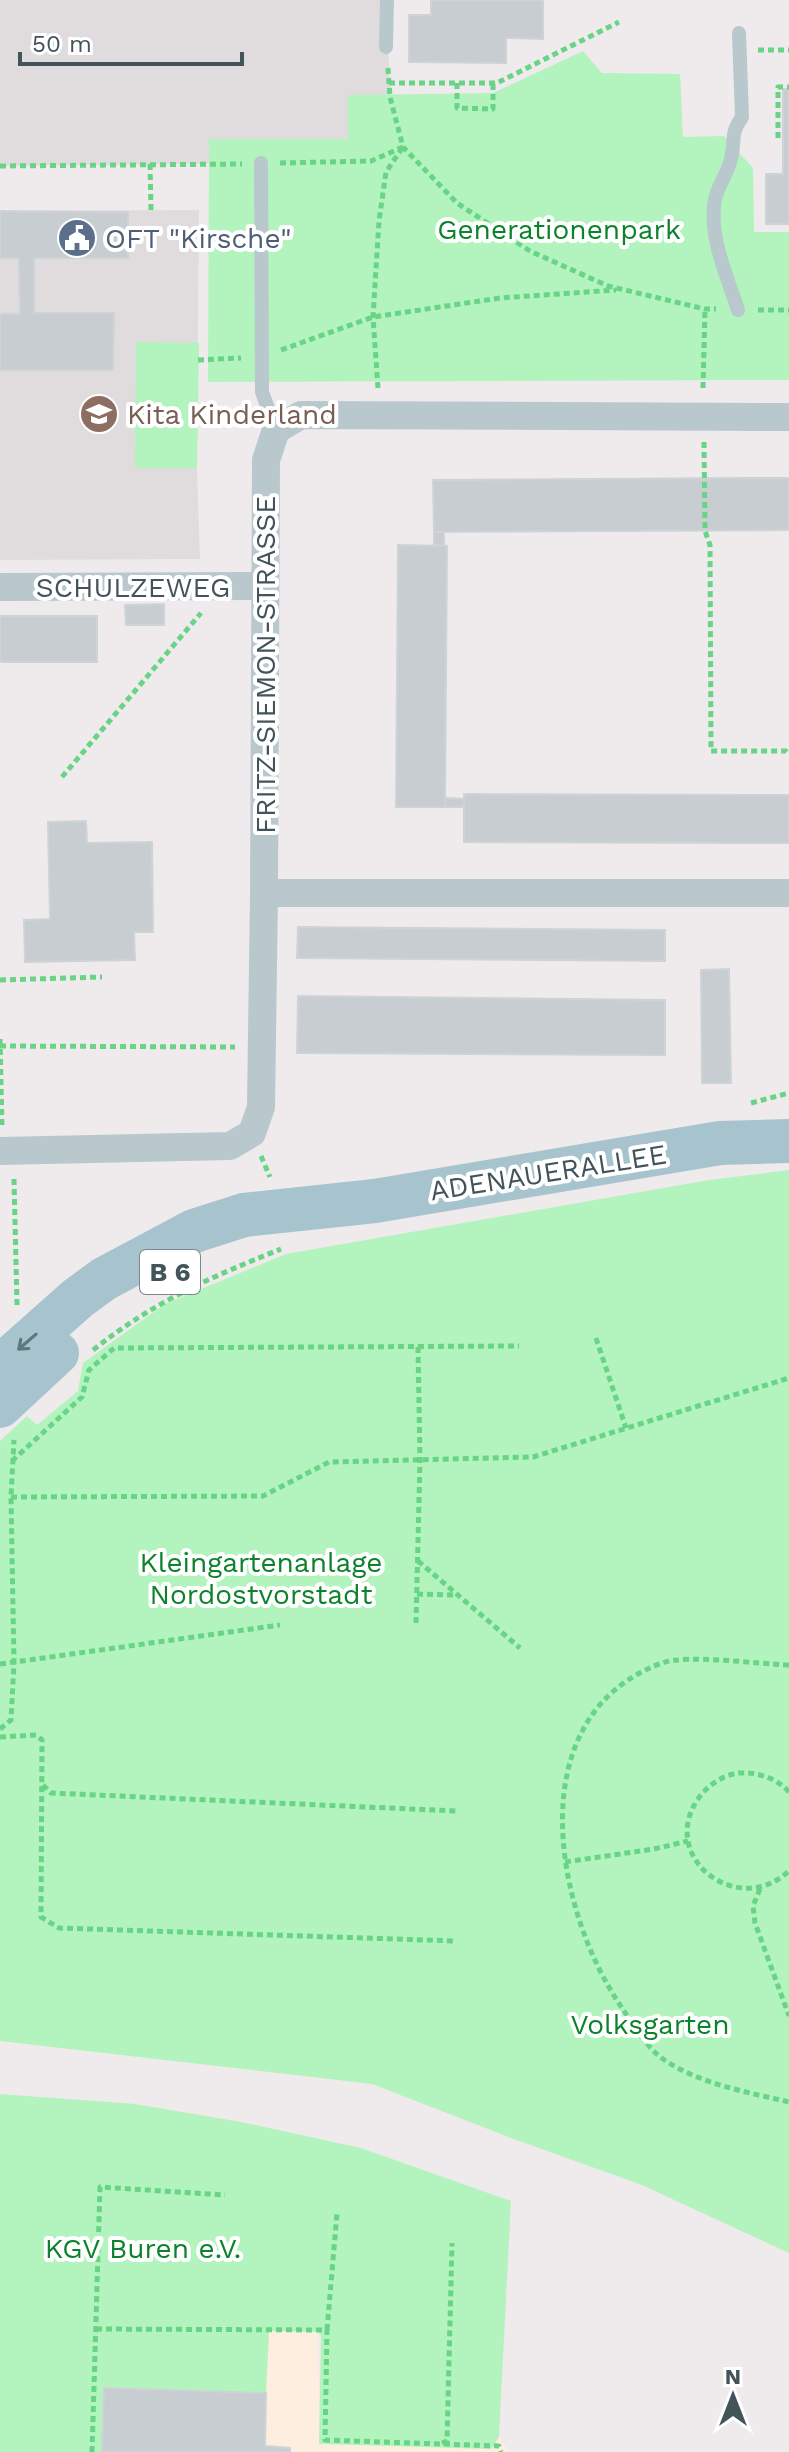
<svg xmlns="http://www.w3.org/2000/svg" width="789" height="2452" font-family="'Work Sans',sans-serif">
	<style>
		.commercial { fill: #fdeee0 }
		.education { fill: #e0dcde }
		.green { fill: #b3f3bd }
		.building { fill: #c7cdd1; stroke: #ced3d8; stroke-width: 2 }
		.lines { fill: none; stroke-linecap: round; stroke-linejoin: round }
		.path { stroke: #68d486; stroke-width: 5; stroke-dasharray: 6 4; stroke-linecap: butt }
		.lane { stroke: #b8c8cd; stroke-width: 14 }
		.street { stroke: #b8c8cd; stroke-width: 28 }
		.primary { stroke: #a7c4ce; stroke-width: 44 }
		.oneway { stroke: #60767d }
		.labels { text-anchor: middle; stroke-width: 8; stroke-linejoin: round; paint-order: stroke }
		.shield { fill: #fff; stroke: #7b878c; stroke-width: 2 }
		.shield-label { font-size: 26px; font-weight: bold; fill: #42545a }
		.park-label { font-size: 28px; fill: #0d822d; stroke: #fff }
		.service-label { font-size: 28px; fill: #4e5e75; stroke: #fff; text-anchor: start }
		.education-label { font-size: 28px; fill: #785e54; stroke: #fff; text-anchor: start }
		.street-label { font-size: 28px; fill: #42545a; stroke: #fff }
	</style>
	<rect width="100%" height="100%" fill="#efebec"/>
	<path class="commercial" d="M 269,2331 L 318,2332 L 320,2444 L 499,2437 L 509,2452 L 102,2452 L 104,2388 L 266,2393 Z"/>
	<g class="education">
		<path d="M 0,0 L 387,0 L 390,97 L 403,147 L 261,163 L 0,166 Z"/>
		<path d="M 199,210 L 197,468 L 200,559 L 0,560 L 0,211 Z"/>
	</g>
	<g class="green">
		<path d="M 583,51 L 602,73 L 680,74 L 683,137 L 724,136 L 753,168 L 754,232 L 789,232 L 789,380 L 208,382 L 209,139 L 348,139 L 348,95 L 493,93 Z"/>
		<path d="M 136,342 L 199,343 L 197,468 L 135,468 Z"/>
		<path d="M 789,1170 L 789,2253 L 642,2185 L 511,2138 L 372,2084 L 0,2041 L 0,1441 L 27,1416 L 37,1425 L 78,1391 L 83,1363 L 165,1304 L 286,1254 L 709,1180 Z"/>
		<path d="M 0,2094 L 135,2104 L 241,2122 L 361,2148 L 511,2201 L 499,2437 L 491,2449 L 319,2444 L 321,2336 L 318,2332 L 269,2331 L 266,2393 L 104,2388 L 102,2452 L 0,2452 Z"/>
	</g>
	<g class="building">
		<path d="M 431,0 L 543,0 L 543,39 L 506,38 L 506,63 L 409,62 L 409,15 L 431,15 Z"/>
		<path d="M 783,89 L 789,89 L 789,224 L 766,224 L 766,174 L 783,174 Z"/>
		<path d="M 0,211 L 128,212 L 128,258 L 34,258 L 34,313 L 114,313 L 113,370 L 0,370 L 0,314 L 20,314 L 19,258 L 0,258 Z"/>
		<path d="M 743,478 L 789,478 L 789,530 L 434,532 L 433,480 Z"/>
		<rect x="434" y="532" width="10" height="13"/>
		<path d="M 398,545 L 447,546 L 445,807 L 396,807 Z"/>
		<path d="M 164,604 L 164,625 L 126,625 L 125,605 Z"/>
		<rect x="0" y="616" width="97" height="46"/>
		<path d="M 464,794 L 789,795 L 789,843 L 464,842 Z"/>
		<path d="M 445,798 L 464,799 L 464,807 L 445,807 Z"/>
		<path d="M 86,821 L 87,843 L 152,842 L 153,932 L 134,932 L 135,960 L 25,962 L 24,920 L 50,919 L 48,822 Z"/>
		<path d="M 298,927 L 665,930 L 665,961 L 297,958 Z"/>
		<path d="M 729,969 L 731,1083 L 702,1083 L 701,970 Z"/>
		<path d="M 298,996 L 665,1000 L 665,1055 L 297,1053 Z"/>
		<path d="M 104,2388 L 266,2393 L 265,2446 L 290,2448 L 290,2452 L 102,2452 Z"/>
	</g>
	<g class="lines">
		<g class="path">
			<path d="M 758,50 L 789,50"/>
			<path d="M 388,68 L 390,97 L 403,147 L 457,203 L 530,251 L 608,286 L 705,309 L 716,309"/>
			<path d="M 389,83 L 497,83 L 619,22"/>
			<path d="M 457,83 L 457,108 L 493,109 L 493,83"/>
			<path d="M 778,138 L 778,87 L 789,87"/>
			<path d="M 280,163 L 371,161 L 403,147"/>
			<path d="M 150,164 L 151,211"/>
			<path d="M 0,166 L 242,164"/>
			<path d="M 758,310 L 789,310"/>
			<path d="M 281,350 L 373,317 L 500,298 L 616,290"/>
			<path d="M 198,360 L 241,358"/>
			<path d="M 378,388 L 373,317 L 379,221 L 386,172 L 403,147"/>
			<path d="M 703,388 L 705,309"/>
			<path d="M 704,442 L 705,531 L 710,545 L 711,751 L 786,751 L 789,754"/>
			<path d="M 62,777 L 201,613"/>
			<path d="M 0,980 L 102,977"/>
			<path d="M 0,1039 L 2,1126"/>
			<path d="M 0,1046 L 235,1047"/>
			<path d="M 751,1103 L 789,1093"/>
			<path d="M 261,1156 L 270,1177"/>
			<path d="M 14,1179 L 17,1305"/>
			<path d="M 596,1338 L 626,1428"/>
			<path d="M 93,1350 C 155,1301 209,1278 281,1249"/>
			<path d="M 12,1461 L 82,1397 L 89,1370 L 114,1348 L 519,1346"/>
			<path d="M 11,1497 L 263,1496 L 329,1462 L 533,1457 L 789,1378"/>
			<path d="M 418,1561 L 520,1648"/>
			<path d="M 417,1594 L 456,1595"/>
			<path d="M 416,1623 L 420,1460 L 418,1347"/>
			<path d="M 0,1664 L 280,1625"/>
			<path d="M 789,1665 C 758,1664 688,1654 662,1663 C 519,1715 553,1908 622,2008 C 633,2024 647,2048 663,2059 C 699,2084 747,2092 789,2102"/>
			<path d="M 0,1729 L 11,1720 L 14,1663 L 11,1497 L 14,1440"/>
			<path d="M 0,1737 L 36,1735 L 42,1740 L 41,1917 L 59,1928 L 456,1941"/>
			<path d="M 43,1785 L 51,1793 L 456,1811"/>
			<path d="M 789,1792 C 777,1778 757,1772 739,1773 C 722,1775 707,1786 698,1799 C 658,1857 737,1919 789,1871"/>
			<path d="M 565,1862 L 654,1849 L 688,1841"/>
			<path d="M 760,1889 L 753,1906 L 755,1923 L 789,2016"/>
			<path d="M 96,2329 L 327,2330 L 325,2440 L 499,2446 L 501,2452"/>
			<path d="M 327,2330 L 337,2213"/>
			<path d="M 442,2443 L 447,2441 L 452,2243"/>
			<path d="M 92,2452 L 100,2187 L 225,2195"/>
		</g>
		<g class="lane">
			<path d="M 386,47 L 387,0"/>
			<path d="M 261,163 L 262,392 L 276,430"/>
			<path d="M 738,310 C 727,276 708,235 715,199 C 718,185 728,173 731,159 C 736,140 729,136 742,117 L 739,33"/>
		</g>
		<g class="street">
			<path d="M 789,417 L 301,415 L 276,430 L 266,460 L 264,893 L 789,893"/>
			<path d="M 0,587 L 265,586"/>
			<path d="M 0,1151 L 230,1146 L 252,1133 L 261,1107 L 264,893"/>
		</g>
		<g class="primary">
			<path d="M 0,1367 L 78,1298 L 104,1279 L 194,1231 L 244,1215 L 375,1201 L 720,1143 L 789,1141"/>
			<path d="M 0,1406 L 57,1353"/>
		</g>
	</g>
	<defs><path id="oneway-shaft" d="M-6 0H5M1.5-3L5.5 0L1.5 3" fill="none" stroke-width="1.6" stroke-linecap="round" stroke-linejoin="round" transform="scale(2)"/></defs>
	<use class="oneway" href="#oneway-shaft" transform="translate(27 1342) rotate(139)"/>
	<defs>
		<g id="civic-disc" transform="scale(2)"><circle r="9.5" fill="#5c6f8a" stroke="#fff"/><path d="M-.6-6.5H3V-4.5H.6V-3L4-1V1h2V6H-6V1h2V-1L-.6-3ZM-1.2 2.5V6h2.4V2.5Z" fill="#fff"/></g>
		<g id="school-disc" transform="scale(2)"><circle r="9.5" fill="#8d6e63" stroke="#fff"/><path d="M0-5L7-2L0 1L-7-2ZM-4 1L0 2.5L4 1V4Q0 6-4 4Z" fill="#fff"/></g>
	</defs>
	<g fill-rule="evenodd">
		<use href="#civic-disc" x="77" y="238"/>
		<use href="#school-disc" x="99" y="414"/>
	</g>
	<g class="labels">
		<rect class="shield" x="140" y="1250" width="60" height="44" rx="6"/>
		<g class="shield-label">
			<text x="170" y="1281">B 6</text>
		</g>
		<g class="park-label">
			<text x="559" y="239">Generationenpark</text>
			<text x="261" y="1572">Kleingartenanlage<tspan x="261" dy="32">Nordostvorstadt</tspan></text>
			<text x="650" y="2034">Volksgarten</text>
			<text x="143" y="2258">KGV Buren e.V.</text>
		</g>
		<g class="service-label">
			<text x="105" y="248">OFT "Kirsche"</text>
		</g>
		<g class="education-label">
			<text x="127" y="424">Kita Kinderland</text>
		</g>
		<g class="street-label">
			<text x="133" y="597">SCHULZEWEG</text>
			<text transform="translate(265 665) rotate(-90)" y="10">FRITZ-SIEMON-STRASSE</text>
			<text transform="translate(548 1172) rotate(-9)" y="10">ADENAUERALLEE</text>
		</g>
	</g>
	<g transform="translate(733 2396)" stroke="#ffffff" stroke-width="6" paint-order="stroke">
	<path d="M0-6L14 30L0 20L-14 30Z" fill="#42545a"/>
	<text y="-12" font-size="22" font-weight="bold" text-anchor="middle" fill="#42545a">N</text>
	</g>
	<path d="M20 52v12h222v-12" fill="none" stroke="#42545a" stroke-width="4"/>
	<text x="32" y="52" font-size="24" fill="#42545a" stroke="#ffffff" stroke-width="6" paint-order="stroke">50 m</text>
</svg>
